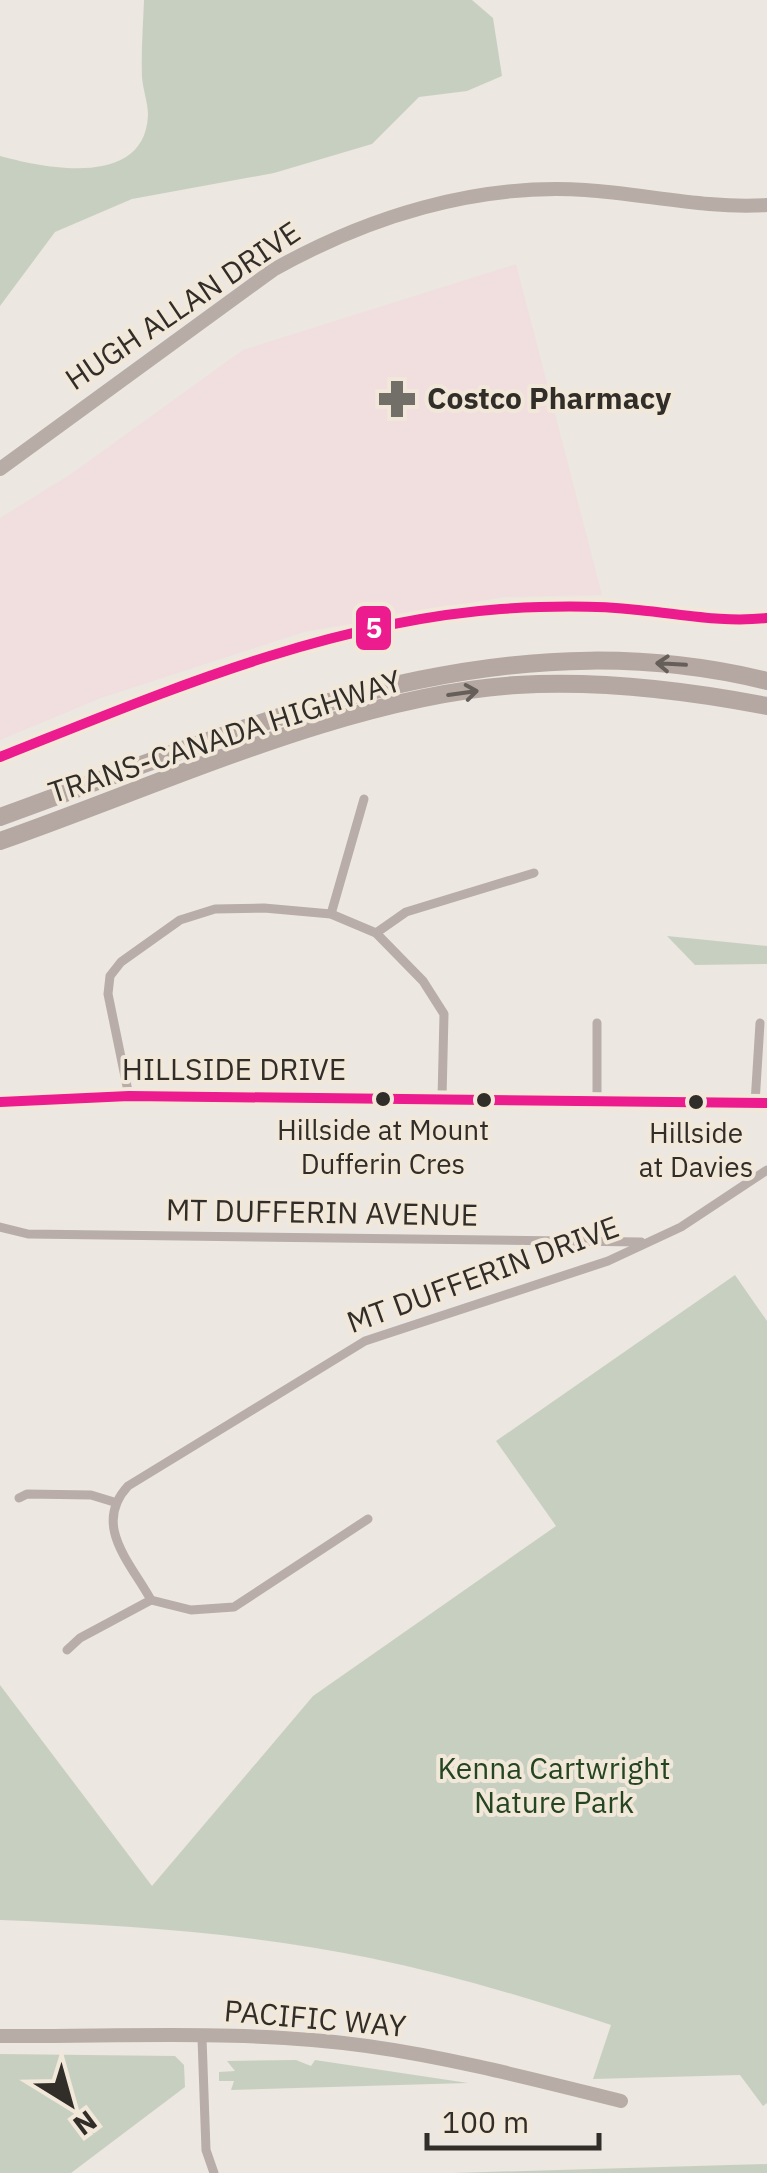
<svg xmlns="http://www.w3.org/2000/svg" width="767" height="2173" font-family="'IBM Plex Sans',sans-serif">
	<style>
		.commercial { fill: #f0dfde }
		.green { fill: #c7d0c0 }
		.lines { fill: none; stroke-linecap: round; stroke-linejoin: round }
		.street { stroke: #b8ada9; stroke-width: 9 }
		.secondary { stroke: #b7aca6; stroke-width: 14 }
		.highway { stroke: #b5a8a2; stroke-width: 18 }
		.bus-1-casing { stroke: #f2e8da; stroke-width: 18 }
		.bus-1 { stroke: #ec1b8e; stroke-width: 10 }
		.oneway { stroke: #665e59 }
		.bus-dot { fill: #312d28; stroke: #f2e8da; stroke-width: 4 }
		.labels { text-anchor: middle; stroke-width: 8; stroke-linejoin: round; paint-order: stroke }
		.bus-label { font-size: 28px; fill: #312d28; stroke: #f2e8da }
		.street-label { font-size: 30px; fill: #312d28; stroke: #f2e8da }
		.poi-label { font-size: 30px; font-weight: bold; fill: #312d28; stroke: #f2e8da; text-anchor: start }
		.park-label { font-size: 30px; fill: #244520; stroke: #f2e8da }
		.line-badge { stroke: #f2e8da; stroke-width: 4 }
		.badge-label { font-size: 28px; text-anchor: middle; font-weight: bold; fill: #fff }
	</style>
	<rect width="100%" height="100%" fill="#ece7e0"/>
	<path class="commercial" d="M 516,264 L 602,595 L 504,597 L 304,632 L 101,698 L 0,740 L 0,518 L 71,474 L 243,350 Z"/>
	<g class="green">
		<path d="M 144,0 L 472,0 L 493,18 L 502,76 L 467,91 L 419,97 L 372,144 L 274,173 L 132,199 L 55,232 L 0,306 L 0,156 C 44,168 145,189 148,115 C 148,103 143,90 142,77 C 141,52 143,26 144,0 Z"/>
		<path d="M 667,936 L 767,946 L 767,964 L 695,965 Z"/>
		<path d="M 735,1275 L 767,1321 L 767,2103 L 763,2106 L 740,2075 L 593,2079 L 611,2025 C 532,1999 452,1975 370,1958 C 250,1933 123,1925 0,1920 L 0,1685 L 152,1886 L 313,1696 L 556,1526 L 496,1441 Z"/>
		<path d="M 0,2054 L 175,2056 L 184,2065 L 185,2087 L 71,2173 L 0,2173 Z"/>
		<path d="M 296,2060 L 311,2066 L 315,2060 L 468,2083 L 231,2090 L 234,2081 L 219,2081 L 219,2072 L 235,2071 L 227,2061 Z"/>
		<path d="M 767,2164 L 767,2173 L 453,2173 Z"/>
	</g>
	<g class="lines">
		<g class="street">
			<path d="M 331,914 L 364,799"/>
			<path d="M 376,933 L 406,912 L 534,873"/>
			<path d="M 597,1023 L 597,1101"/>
			<path d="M 129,1096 L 108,994 L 110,976 L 121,962 L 180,920 L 215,909 L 264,908 L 331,914 L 376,933 L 423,981 L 444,1014 L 442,1099"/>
			<path d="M 755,1103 L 760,1023"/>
			<path d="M 0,1227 L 28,1234 L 641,1242"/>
			<path d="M 19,1498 L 27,1494 L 91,1495 L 114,1502"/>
			<path d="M 368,1519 L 234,1607 L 191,1610 L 151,1600 C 130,1562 92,1525 128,1486 L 365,1341 L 608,1261 L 681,1227 L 767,1170"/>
			<path d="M 67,1650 L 80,1638 L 151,1600"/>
			<path d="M 202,2038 L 206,2150 L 214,2173"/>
		</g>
		<g class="secondary">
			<path d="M 0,469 L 273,270 C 367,217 476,183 585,190 C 646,194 706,209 767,205"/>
			<path d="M 0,757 C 156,696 310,626 479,611 C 532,606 586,605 639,610 C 682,615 723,625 767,618"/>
			<path d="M 0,1102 L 129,1096 L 767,1103"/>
			<path d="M 0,2036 C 121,2037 247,2029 367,2046 C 453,2058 536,2080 621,2101"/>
		</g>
		<g class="highway">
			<path d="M 0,817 C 252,726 494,614 767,681"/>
			<path d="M 0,841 C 158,786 351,695 517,685 C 601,680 684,690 767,706"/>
		</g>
		<g class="bus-1-casing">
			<g id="bus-1">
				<path d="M 0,757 C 162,693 325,622 501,609 C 547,606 593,605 638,610 C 682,614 723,623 767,618"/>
				<path d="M 0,1102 L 129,1096 L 767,1103"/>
			</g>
		</g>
		<use href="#bus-1" class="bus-1"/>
	</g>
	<defs><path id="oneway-shaft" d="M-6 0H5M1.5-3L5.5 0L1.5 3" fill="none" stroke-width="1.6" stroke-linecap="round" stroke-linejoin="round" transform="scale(2.5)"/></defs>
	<g class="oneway">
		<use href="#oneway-shaft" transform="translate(671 664) rotate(-177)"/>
		<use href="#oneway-shaft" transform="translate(463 693) rotate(-8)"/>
	</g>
	<defs>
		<g id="pharmacy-bare" transform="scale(3)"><path d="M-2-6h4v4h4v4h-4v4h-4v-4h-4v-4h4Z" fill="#726e68" stroke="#f2e8da" stroke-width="2.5" paint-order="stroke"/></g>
	</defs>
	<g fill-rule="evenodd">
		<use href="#pharmacy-bare" x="397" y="399"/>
	</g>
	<g class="bus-dot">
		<circle cx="383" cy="1099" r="9"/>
		<circle cx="484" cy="1100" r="9"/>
		<circle cx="696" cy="1102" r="9"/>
	</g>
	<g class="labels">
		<g class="bus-label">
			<text x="383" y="1140">Hillside at Mount<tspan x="383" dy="34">Dufferin Cres</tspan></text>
			<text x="696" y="1143">Hillside<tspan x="696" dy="34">at Davies</tspan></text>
		</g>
		<g class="street-label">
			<text transform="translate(183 306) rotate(-34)" y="10">HUGH ALLAN DRIVE</text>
			<text transform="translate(225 737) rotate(-18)" y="10">TRANS-CANADA HIGHWAY</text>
			<text x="234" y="1080">HILLSIDE DRIVE</text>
			<text transform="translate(322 1213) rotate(1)" y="10">MT DUFFERIN AVENUE</text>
			<text transform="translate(483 1275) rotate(-20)" y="10">MT DUFFERIN DRIVE</text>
			<text transform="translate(315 2019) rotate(5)" y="10">PACIFIC WAY</text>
		</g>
		<g class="poi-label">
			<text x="427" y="409">Costco Pharmacy</text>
		</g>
		<g class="park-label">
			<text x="554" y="1779">Kenna Cartwright<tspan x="554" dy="34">Nature Park</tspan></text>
		</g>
	</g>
	<rect class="line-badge" x="354" y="604" width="39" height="48" rx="10" fill="#ec1b8e"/>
	<g class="badge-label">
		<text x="374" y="638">5</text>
	</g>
	<g transform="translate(70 2103) rotate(143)" stroke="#f2e8da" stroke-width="8" paint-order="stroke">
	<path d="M0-8L18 38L0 25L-18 38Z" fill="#312d28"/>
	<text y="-15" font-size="28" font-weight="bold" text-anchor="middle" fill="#312d28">N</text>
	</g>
	<path d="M427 2133v15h172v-15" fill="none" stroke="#312d28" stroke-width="5"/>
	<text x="442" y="2133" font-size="30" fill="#312d28" stroke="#f2e8da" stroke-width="8" paint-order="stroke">100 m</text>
</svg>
